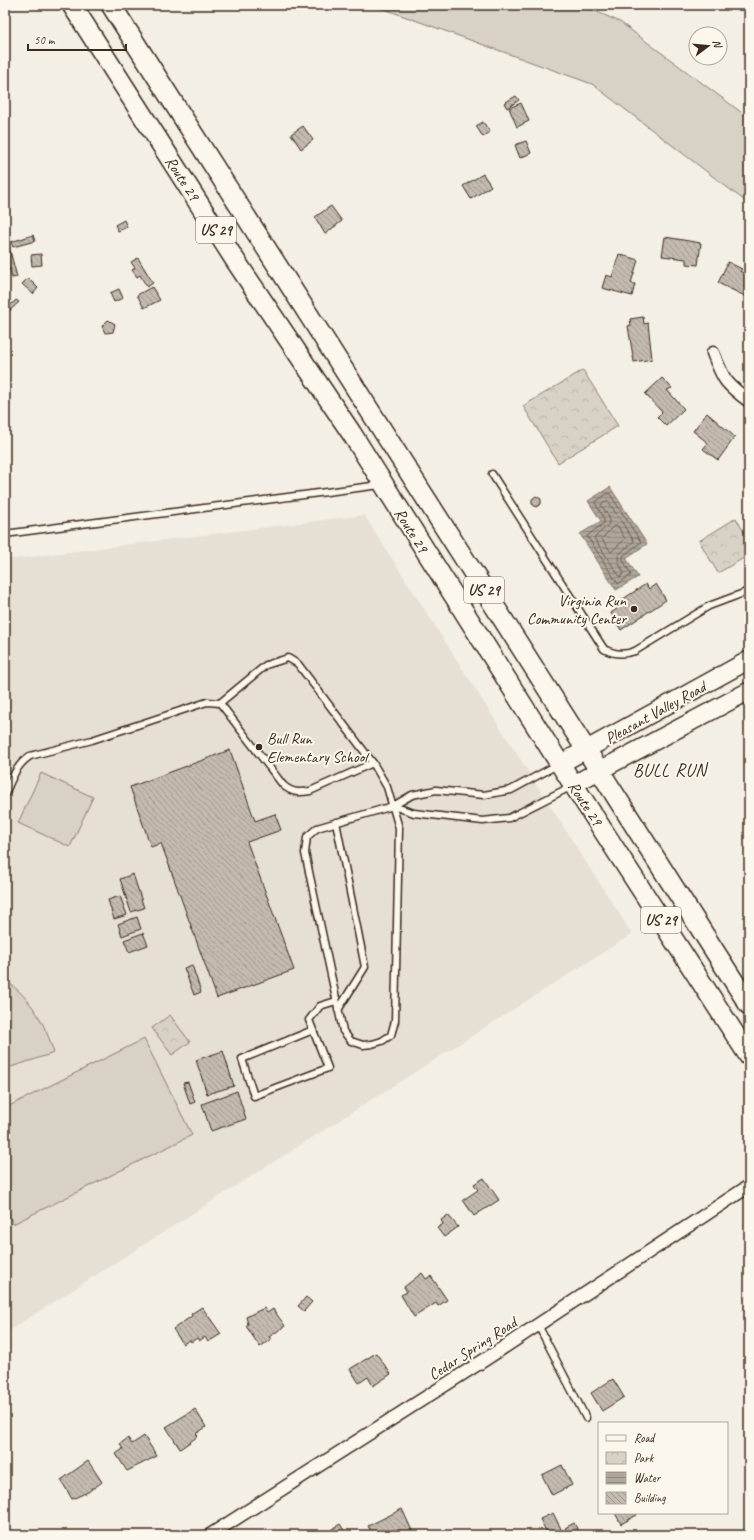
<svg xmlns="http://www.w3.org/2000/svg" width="754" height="1540" font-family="Caveat,sans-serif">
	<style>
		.built { fill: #e5dfd4 }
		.grass { fill: #d8d1c6; stroke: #8a7e72 }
		.park { fill: url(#park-crowns); stroke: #8a7e72 }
		.water { fill: url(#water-rules); stroke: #817468 }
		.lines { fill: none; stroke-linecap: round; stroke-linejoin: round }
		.shore { stroke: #695c50; stroke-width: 1 }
		.building { fill: url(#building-back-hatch); stroke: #3b2a1e }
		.lane-casing { stroke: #3b2a1e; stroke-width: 9 }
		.street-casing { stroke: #3b2a1e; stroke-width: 15 }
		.secondary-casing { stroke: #3b2a1e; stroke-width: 20 }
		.primary-casing { stroke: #3b2a1e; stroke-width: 22 }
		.lane { stroke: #fbf7ec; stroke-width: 6 }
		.street { stroke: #fbf7ec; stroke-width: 12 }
		.secondary { stroke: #fbf7ec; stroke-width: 17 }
		.primary { stroke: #fbf7ec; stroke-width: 19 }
		.poi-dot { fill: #3b2a1e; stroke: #fbf7ec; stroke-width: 1.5 }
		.labels { text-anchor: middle; stroke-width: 4; stroke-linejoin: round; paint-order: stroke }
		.shield { fill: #fbf7ec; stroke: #75685c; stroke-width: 1 }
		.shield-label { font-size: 15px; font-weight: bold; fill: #3b2a1e }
		.street-label { font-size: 16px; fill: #3b2a1e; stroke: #fbf7ec }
		.poi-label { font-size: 16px; fill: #3b2a1e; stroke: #fbf7ec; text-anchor: end }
		.quarter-label { font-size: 18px; letter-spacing: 1px; fill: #3b2a1e; stroke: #fbf7ec }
	</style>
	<defs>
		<pattern id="park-crowns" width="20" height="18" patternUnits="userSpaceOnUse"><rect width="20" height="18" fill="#d8d1c6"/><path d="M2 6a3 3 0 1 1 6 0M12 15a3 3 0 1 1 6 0" fill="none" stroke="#bab4aa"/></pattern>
		<pattern id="water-rules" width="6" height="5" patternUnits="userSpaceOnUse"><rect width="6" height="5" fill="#afa69a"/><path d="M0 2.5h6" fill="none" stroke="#90877d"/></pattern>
		<pattern id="building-back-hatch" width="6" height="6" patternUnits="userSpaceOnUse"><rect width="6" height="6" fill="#c3bbb0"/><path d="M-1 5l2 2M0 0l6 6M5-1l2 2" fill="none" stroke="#a0988f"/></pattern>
	</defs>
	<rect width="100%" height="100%" fill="#f3efe4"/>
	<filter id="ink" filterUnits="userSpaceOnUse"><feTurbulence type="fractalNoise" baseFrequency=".025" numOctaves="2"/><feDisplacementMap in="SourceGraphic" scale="8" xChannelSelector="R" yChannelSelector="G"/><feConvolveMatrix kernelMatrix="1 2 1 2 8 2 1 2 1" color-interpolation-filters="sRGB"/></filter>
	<g filter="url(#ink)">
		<path class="built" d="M 364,515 L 632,934 L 5,1333 L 5,560 Z"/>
		<g class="grass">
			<path d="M 373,5 L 582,5 L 620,22 L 749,118 L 749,204 L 592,84 Z"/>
			<path d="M 41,773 L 93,797 L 70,847 L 18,823 Z"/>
			<path d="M 5,980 C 31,998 45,1023 54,1053 L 5,1069 Z"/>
			<path d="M 144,1039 L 192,1135 L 13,1224 L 5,1208 L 5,1108 Z"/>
		</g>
		<g class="park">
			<path d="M 583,370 L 618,426 L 558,463 L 523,406 Z"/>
			<path d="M 736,518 L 749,541 L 749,555 L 718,573 L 699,541 Z"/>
			<path d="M 170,1015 L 190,1042 L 172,1055 L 152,1028 Z"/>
		</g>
		<path class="water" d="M 610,487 L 647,544 L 626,558 L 638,577 L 616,590 L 580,534 L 601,521 L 588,501 Z"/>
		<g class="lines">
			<g class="shore">
				<path d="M 607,494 L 610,494 L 641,542 L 623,556 L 623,560 L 631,575 L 618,584 L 587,536 L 604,523 L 604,518 L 595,503 Z"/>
				<path d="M 608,501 L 634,541 L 618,555 L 618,561 L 624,573 L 620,577 L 594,538 L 609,524 L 609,517 L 601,505 Z"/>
				<path d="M 614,526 L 618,526 L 625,539 L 611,552 L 602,539 Z"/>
			</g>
		</g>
		<g class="building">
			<path d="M 516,96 L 519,100 L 507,108 L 504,103 Z"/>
			<path d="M 521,103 L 529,121 L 517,127 L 509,108 Z"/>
			<path d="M 483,122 L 490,132 L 483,137 L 476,126 Z"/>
			<path d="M 303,126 L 313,140 L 301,149 L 291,134 Z"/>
			<path d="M 526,141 L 531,153 L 520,158 L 515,145 Z"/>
			<path d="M 483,174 L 491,186 L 471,199 L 463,186 Z"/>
			<path d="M 331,206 L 342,221 L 325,234 L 315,217 Z"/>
			<path d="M 124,220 L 127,227 L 118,231 L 115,225 Z"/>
			<path d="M 33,235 L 35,241 L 13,247 L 11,242 Z"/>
			<path d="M 665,237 L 701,243 L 698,265 L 686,264 L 686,259 L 662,256 Z"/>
			<path d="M 9,247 L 17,277 L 12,278 L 10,269 L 6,271 L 5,268 L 5,248 Z"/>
			<path d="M 41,254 L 42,265 L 32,266 L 31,255 Z"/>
			<path d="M 619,254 L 638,260 L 631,283 L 635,284 L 632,296 L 602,288 L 606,275 L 612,277 Z"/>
			<path d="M 138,258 L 153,283 L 147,287 L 140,275 L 137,277 L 132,270 L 135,268 L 131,262 Z"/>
			<path d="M 728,262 L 742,269 L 740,271 L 749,276 L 749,298 L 718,283 Z"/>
			<path d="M 28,278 L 38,288 L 33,294 L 22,284 Z"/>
			<path d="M 152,287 L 160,300 L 144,308 L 137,295 Z"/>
			<path d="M 119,289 L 123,298 L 114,302 L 110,293 Z"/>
			<path d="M 16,300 L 19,302 L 5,315 L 5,310 Z"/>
			<path d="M 643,317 L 644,324 L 648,323 L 652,359 L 634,362 L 628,326 L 631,325 L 630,319 Z"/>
			<path d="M 108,320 L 115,324 L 113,332 L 105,333 L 102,326 Z"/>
			<path d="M 662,378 L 672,388 L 667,390 L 684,409 L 666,426 L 657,417 L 662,412 L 645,394 Z"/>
			<path d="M 707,413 L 735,437 L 718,460 L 703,449 L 708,443 L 693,431 Z"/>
			<path d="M 536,496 L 541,499 L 541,504 L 536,507 L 532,504 L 532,499 Z"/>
			<path d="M 646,584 L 649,589 L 656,584 L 666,600 L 621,630 L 611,613 L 622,605 L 620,601 Z"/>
			<path d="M 230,750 L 255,821 L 275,814 L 281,830 L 247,842 L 294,970 L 217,998 L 161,843 L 151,847 L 130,787 Z"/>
			<path d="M 133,874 L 144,908 L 131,912 L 120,879 Z"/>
			<path d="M 120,896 L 127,915 L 114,919 L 108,900 Z"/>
			<path d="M 137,917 L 141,929 L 122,936 L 118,924 Z"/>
			<path d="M 143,933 L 148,945 L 129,952 L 124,940 Z"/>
			<path d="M 192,965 L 201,992 L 194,995 L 184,968 Z"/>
			<path d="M 223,1051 L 234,1086 L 207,1094 L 196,1060 Z"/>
			<path d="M 188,1082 L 195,1102 L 190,1104 L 183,1083 Z"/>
			<path d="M 237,1091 L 246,1119 L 211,1131 L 202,1104 Z"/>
			<path d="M 484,1178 L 499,1200 L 474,1216 L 463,1200 L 478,1190 L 474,1184 Z"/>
			<path d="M 448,1215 L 458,1227 L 444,1237 L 437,1228 L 443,1224 L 441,1220 Z"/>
			<path d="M 422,1273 L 426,1279 L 431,1276 L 447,1300 L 438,1306 L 436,1303 L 414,1317 L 401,1295 L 407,1292 L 404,1287 Z"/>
			<path d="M 306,1297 L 312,1302 L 304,1311 L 298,1306 Z"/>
			<path d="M 202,1307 L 221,1334 L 208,1342 L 205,1337 L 199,1341 L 197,1338 L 191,1342 L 190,1340 L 183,1344 L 173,1329 L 192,1316 L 191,1314 Z"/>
			<path d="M 264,1308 L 267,1313 L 273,1309 L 285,1326 L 269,1337 L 271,1339 L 260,1347 L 246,1326 L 248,1324 L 246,1317 Z"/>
			<path d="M 376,1353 L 391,1374 L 373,1386 L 368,1377 L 359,1383 L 350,1369 Z"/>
			<path d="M 613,1379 L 624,1397 L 602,1411 L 591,1393 Z"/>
			<path d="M 195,1409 L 206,1427 L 196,1434 L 198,1436 L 190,1442 L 180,1449 L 166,1427 Z"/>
			<path d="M 144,1436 L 157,1456 L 127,1471 L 116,1454 L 123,1449 L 120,1444 L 128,1438 L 132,1444 Z"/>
			<path d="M 88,1461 L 102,1482 L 94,1488 L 91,1488 L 92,1489 L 88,1492 L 72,1499 L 61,1480 Z"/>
			<path d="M 562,1465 L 572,1485 L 552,1495 L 542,1475 Z"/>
			<path d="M 402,1509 L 414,1535 L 373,1535 L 368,1526 Z"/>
			<path d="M 553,1513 L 561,1529 L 548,1535 L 540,1519 Z"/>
			<path d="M 615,1513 L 636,1513 L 637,1515 L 621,1524 Z"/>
			<path d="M 574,1523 L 580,1534 L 569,1535 L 565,1528 Z"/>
			<path d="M 340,1524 L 347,1535 L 323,1535 Z"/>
		</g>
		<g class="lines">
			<g class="lane-casing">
				<g id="lane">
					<path d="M 492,474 L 604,649 C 615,655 624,655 635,651 L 709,606 L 749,591"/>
					<path d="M 5,534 L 380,485"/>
					<path d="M 220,703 L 283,785 C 292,793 299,793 310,791 L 373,763"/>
					<path d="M 5,794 C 12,779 16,765 30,756 L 92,740 L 207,702 L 220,703 L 266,665 L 288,658 L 298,664 L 373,763 L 387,787 L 399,828 L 395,1021 L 391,1035 L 382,1041 L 372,1044 L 363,1045 L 351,1041 L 343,1031 L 305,853 L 307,837 L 317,828 L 393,806 L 412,795 L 436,790 L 484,795 L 511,790 L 557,765"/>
					<path d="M 393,806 L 414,813 L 483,821 L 509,818 L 572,786"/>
					<path d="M 336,822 L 365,967 L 338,1010"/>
					<path d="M 313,1030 L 242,1059 L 254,1096 L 328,1068 L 309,1020 L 320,1006 L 336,1001"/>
					<path d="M 538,1325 L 586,1418"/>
				</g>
			</g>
			<g class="street-casing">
				<g id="street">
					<path d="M 713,353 C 724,381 725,383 749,401"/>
					<path d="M 210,1535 L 489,1357 L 749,1186"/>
				</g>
			</g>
			<g class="secondary-casing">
				<g id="secondary">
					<path d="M 560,764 L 749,660"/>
					<path d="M 574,784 L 749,691"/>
				</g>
			</g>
			<g class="primary-casing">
				<g id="primary">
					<path d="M 72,5 L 235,260 L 352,434 L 560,764 L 749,1056"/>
					<path d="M 111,5 L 749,1005"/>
				</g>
			</g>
			<use href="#lane" class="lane"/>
			<use href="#street" class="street"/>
			<use href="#secondary" class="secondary"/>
			<use href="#primary" class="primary"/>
		</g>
	</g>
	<g class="poi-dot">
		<circle cx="634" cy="609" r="4"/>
		<circle cx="259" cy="747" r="4"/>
	</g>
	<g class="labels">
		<g class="shield">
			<rect x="196" y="217" width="40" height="26" rx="3"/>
			<rect x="464" y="577" width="40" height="26" rx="3"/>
			<rect x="641" y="907" width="40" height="26" rx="3"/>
		</g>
		<g class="shield-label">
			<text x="216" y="235">US 29</text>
			<text x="484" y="595">US 29</text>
			<text x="661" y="925">US 29</text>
		</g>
		<g class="street-label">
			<text transform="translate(183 178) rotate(57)" y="6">Route 29</text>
			<text transform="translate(412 530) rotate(58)" y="6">Route 29</text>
			<text transform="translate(655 712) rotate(-29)" y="6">Pleasant Valley Road</text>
			<text transform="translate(586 803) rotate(57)" y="6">Route 29</text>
			<text transform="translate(472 1348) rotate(-33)" y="6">Cedar Spring Road</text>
		</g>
		<g class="poi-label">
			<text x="626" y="606">Virginia Run<tspan x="626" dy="18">Community Center</tspan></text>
			<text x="267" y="744" text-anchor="start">Bull Run<tspan x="267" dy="18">Elementary School</tspan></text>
		</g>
		<g class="quarter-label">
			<text x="670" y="776">BULL RUN</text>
		</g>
	</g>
	<rect width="754" height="1540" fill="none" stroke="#fbf7ec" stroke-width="20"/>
	<rect x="10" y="10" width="734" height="1520" fill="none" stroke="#3b2a1e" stroke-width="1.5" filter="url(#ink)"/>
	<rect x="598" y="1422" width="130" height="92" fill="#fbf7ec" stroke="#aea59a"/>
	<rect x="606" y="1435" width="20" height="6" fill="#fbf7ec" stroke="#aea59a"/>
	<text x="634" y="1442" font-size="12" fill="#3b2a1e">Road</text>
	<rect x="606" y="1452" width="20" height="12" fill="url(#park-crowns)" stroke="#aea59a"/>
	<text x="634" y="1462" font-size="12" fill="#3b2a1e">Park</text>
	<rect x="606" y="1472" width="20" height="12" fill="url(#water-rules)" stroke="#aea59a"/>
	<text x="634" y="1482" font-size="12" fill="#3b2a1e">Water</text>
	<rect x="606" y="1492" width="20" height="12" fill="url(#building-back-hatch)" stroke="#aea59a"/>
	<text x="634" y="1502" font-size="12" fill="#3b2a1e">Building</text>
	<g transform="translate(708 46) rotate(74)"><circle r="19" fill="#fbf7ec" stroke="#aea59a"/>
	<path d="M0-3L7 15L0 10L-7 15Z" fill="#3b2a1e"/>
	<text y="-6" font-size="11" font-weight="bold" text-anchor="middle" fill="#3b2a1e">N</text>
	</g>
	<path d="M28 44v6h98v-6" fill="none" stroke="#3b2a1e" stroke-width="2"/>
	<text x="34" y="44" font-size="12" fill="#3b2a1e" stroke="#fbf7ec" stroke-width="3" paint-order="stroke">50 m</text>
</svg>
